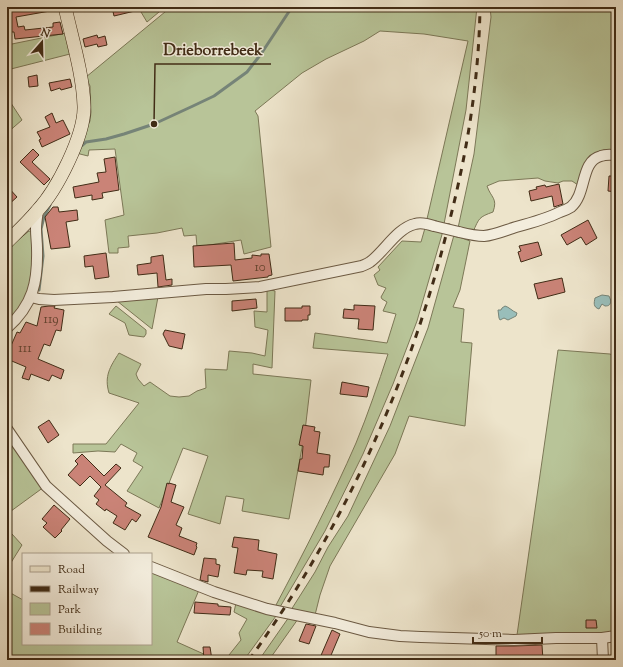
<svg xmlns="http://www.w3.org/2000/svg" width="623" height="667" font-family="'Sorts Mill Goudy',serif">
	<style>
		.green { fill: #b8c498; stroke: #7c7857 }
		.water { fill: #99beba; stroke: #768478 }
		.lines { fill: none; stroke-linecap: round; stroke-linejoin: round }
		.stream { stroke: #768478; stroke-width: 3 }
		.building { fill: #ca8377; stroke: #412c16 }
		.minor-casing { stroke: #6c5a43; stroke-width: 12 }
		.major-casing { stroke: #412c16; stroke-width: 14 }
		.minor { stroke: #f3eddd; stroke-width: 10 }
		.major { stroke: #ede4cb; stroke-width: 13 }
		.rail { stroke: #412c16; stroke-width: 3; stroke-dasharray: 7 7; stroke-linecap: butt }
		.minor-bridge-casing { stroke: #6c5a43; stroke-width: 12; stroke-linecap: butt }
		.minor-bridge { stroke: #f3eddd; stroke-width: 10 }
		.labels { text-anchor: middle; stroke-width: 3; stroke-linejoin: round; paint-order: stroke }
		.number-label { font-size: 13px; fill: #63422e }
		.leader { fill: none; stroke: #412c16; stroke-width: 1.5 }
		.callout-dot { fill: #412c16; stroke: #f3eddd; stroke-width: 1.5 }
		.callout-label { font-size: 16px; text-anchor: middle; font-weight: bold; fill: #412c16; stroke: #f3eddd; stroke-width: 3; stroke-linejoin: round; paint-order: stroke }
	</style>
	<rect width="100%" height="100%" fill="#ede4cb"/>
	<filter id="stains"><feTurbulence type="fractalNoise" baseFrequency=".005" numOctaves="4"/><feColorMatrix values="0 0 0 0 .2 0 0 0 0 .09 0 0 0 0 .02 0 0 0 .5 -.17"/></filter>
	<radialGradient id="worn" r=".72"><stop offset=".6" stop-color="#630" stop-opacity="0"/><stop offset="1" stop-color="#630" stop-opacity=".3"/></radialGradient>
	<g class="green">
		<path d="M 138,7 L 165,7 L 147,22 Z"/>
		<path d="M 171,7 L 477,7 L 466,110 L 444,224 L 427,219 L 468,41 L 424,34 L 380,31 L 364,41 L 326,59 L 302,73 L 255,111 L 258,116 L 271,247 L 244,254 L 241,240 L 197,247 L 196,235 L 184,236 L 182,228 L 157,233 L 128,236 L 129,247 L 118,248 L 118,253 L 109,253 L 105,220 L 124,215 L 115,149 L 89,150 L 88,156 L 76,153 L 81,138 L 90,121 L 91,112 L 90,86 L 86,77 Z"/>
		<path d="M 490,7 L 616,7 L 616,152 L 604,150 L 594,156 L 581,187 L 572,181 L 563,181 L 558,183 L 545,181 L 538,178 L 499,181 L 487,186 C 491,198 498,198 493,212 C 479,217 479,218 473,232 L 458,228 L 474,154 L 491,17 Z"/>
		<path d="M 66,33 L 70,54 L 7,70 L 7,45 Z"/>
		<path d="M 7,97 L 22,120 L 7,133 Z"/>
		<path d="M 425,228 L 443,231 L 417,321 L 393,384 L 363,454 L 325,531 L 280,607 L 276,605 C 304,552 332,498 356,443 C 368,414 378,384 388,354 L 313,348 L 315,333 L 387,343 L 396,314 L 383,311 L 387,302 L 382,299 L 381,297 L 386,288 L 378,285 L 374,275 L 380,270 L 378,267 L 402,241 L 421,242 Z"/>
		<path d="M 29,231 L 33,232 C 33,253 35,282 25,301 C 20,308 13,316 7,323 L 7,249 Z"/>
		<path d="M 454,235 L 470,241 L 460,290 L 453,307 L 464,309 L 461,342 L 472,343 L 465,426 L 409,416 L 395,454 L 330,566 L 320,595 L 315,615 L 291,610 L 315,572 L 328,547 L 348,516 L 390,426 L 428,328 Z"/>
		<path d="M 267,289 L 275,291 L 272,368 L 253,364 L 253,374 L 311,380 L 305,431 L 289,519 L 242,511 L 244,499 L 226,496 L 220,524 L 188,514 L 208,456 L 183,448 L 159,508 L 127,491 L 143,467 L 133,461 L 137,453 L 121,444 L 115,452 L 98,451 L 73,453 L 73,444 L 106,444 L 139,403 L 109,393 C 104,376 110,367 119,353 L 141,364 L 136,374 L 138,379 L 144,386 L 150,382 L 170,396 L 179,397 L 189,396 L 197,391 L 206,388 L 205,369 L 227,370 L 229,351 L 252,353 L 265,356 L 268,330 L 255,327 L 254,311 L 267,312 Z"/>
		<path d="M 158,297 L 152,329 L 117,301 Z"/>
		<path d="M 116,306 L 146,330 L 146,334 L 144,337 L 129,335 L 125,323 L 109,314 Z"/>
		<path d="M 558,350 L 610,354 L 616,357 L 616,632 L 594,634 L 517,635 Z"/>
		<path d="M 7,434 L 44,487 L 7,514 Z"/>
		<path d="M 7,530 L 12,534 L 22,545 L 7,569 Z"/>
		<path d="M 151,572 L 199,590 L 177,642 L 217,660 L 7,660 L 7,591 L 23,600 L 23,644 L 151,644 Z"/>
		<path d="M 236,603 L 276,616 L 244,660 L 225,660 L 241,640 L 239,633 L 247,619 L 234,612 Z"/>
		<path d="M 289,617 L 298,619 L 269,660 L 259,660 Z"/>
	</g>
	<g class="water">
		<path d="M 602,295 L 609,296 L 611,301 C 610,305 609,306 605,306 L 602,304 L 599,309 C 593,307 594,303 595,298 Z"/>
		<path d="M 505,306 C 509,307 512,311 517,313 L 516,316 L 508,320 L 504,318 L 500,320 L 499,318 L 498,310 L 501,310 L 502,308 Z"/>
	</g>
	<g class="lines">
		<g class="stream">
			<path d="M 80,147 L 86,142 L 106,139 L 124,134 L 154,124 L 193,106 L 214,96 L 247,72 L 261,54 L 292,7"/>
			<path d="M 39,290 L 43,256 L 41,229 L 44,217 L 50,205"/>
		</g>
	</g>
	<g class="building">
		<path d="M 8,7 L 49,7 L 50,11 L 16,17 L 18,27 L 24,26 L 25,30 L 53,27 L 53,23 L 60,22 L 63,34 L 15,39 L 14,32 L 10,32 Z"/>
		<path d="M 112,7 L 138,7 L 139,10 L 114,16 Z"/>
		<path d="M 97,35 L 98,38 L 105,36 L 107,45 L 98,47 L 97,44 L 85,47 L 83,39 Z"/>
		<path d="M 37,75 L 38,86 L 29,87 L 28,77 Z"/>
		<path d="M 70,79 L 72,87 L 61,90 L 60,88 L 51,91 L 49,83 Z"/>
		<path d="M 52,113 L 56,123 L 63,120 L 70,134 L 42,147 L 39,140 L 41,139 L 37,132 L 50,127 L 45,117 Z"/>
		<path d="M 33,149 L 39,155 L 32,162 L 50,179 L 44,185 L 20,162 Z"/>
		<path d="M 115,157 L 119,190 L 102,193 L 103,198 L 92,200 L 92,195 L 75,198 L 73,187 L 99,182 L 97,173 L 106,172 L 104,159 Z"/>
		<path d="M 609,176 L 616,176 L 616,192 L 608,191 Z"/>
		<path d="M 559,184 L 563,204 L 554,207 L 552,196 L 531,201 L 529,191 L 537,189 L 536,187 L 545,185 L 546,187 Z"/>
		<path d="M 7,186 L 17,197 L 7,206 Z"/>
		<path d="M 53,207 L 58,207 L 59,212 L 77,210 L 78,220 L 66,222 L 70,247 L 51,249 L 45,217 Z"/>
		<path d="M 588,220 L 597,238 L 586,245 L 581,237 L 567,245 L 561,235 Z"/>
		<path d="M 538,242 L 542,255 L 521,262 L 518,252 L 521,251 L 519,246 Z"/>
		<path d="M 234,243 L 235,260 L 252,258 L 252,255 L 261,256 L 261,254 L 269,254 L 272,275 L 268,276 L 268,277 L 233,281 L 231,265 L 194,267 L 193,246 Z"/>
		<path d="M 106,253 L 109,277 L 95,279 L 93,266 L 85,267 L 84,256 Z"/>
		<path d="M 163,255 L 166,280 L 172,279 L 172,285 L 158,287 L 157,273 L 138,275 L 137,265 L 151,263 L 151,257 Z"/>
		<path d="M 562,278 L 565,292 L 538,299 L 534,284 Z"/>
		<path d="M 256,299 L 257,308 L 232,311 L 232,301 Z"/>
		<path d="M 354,305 L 375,306 L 373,330 L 358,329 L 359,319 L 343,318 L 344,309 L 354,310 Z"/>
		<path d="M 49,306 L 55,306 L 54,308 L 64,310 L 61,331 L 56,330 L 50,346 L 44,344 L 38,359 L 64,370 L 61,379 L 52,375 L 49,381 L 31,374 L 29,380 L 22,378 L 26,367 L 7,359 L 7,347 L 10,348 L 17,332 L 20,333 L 26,322 L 37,326 L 41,307 Z"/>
		<path d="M 302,306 L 310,306 L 310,315 L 308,315 L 308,320 L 302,320 L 302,321 L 285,321 L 285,308 L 302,308 Z"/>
		<path d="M 165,330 L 185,334 L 182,349 L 169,346 L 163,334 Z"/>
		<path d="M 342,382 L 369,387 L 367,397 L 340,394 Z"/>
		<path d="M 49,420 L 59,435 L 48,443 L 38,427 Z"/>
		<path d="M 303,425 L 315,427 L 314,431 L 320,432 L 317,453 L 330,455 L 329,467 L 324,467 L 323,475 L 298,471 L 300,459 L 302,459 L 303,446 L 299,445 Z"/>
		<path d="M 82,454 L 104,476 L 116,464 L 121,468 L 105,485 L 127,503 L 125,506 L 141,515 L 136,522 L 132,519 L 125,530 L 113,523 L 117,516 L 106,509 L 105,511 L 96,504 L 99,500 L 94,496 L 101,487 L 90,476 L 80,486 L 68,475 L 78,464 L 75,461 Z"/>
		<path d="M 167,483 L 169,484 L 169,483 L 176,485 L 171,502 L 184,507 L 176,525 L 182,528 L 179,536 L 197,543 L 196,546 L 197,547 L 194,555 L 148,537 L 161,507 Z"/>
		<path d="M 54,505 L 70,519 L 61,530 L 62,531 L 55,538 L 43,527 L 47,523 L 42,519 Z"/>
		<path d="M 234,537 L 259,540 L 258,550 L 277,554 L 273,579 L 262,577 L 263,571 L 247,570 L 246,575 L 234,573 L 238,548 L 232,547 Z"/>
		<path d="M 204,558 L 216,559 L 216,564 L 220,565 L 218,577 L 208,575 L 208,582 L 200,580 Z"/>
		<path d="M 195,602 L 218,604 L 218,606 L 231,607 L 230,615 L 194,613 Z"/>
		<path d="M 586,620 L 596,620 L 597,628 L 586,628 Z"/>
		<path d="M 306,624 L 316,626 L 309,644 L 299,641 Z"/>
		<path d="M 332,630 L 340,634 L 329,660 L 319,660 Z"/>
		<path d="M 542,645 L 543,660 L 496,660 L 496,646 L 514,646 Z"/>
		<path d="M 203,647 L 210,647 L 212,660 L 204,660 Z"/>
	</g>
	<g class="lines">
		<g class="minor-casing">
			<g id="minor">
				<path d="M 459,232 C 467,234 475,236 484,236 C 495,235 506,230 516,227 C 531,223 546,219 560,212 C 563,211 568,209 571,207 C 587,194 580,161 601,156 C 606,154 611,155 616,155"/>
				<path d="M 31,297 L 39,299 L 54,300 L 113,297 L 206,289 L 226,289 L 260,287 L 362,266 C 364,265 367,264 370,262 C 384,252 397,228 415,224 C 421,222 428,224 434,226"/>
				<path d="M 7,328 C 33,305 38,282 37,248 C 37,242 36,236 36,229 C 36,223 37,217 38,211"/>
				<path d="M 7,429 L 46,486 L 107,541 L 124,554"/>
				<path d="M 151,567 L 214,592 L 267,609 L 335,623 L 369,632 L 400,636 L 421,637 L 514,640 L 556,638 L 602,638 L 616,636"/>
				<path d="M 602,638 L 603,660"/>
			</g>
		</g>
		<g class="major-casing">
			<path id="major" d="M 7,242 C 17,232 28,222 37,211 C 57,190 85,135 84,106 C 83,74 72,39 65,7"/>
		</g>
		<use href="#minor" class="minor"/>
		<use href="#major" class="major"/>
		<path class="rail" d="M 249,660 C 343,529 411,380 449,223 C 467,153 479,80 480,7"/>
		<g class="minor-bridge-casing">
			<path id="minor-bridge" d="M 434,226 L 459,232"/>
		</g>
		<use href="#minor-bridge" class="minor-bridge"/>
	</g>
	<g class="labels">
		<g class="number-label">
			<text x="260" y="271">10</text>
			<text x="51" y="323">119</text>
			<text x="25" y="352">111</text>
		</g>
	</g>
	<path class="leader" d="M154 124L155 64H271"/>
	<circle class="callout-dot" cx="154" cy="124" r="4"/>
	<g class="callout-label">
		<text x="213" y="55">Drieborrebeek</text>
	</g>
	<rect width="623" height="667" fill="none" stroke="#ede4cb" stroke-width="24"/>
	<rect x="8" y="8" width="607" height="651" fill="none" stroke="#412c16" stroke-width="2"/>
	<rect x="12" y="12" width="599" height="643" fill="none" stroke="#412c16"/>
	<rect x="22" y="553" width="130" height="92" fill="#f3eddd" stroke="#aca08d"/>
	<rect x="30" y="566" width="20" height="6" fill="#ede4cb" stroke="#aca08d"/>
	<text x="58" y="573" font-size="12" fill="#412c16">Road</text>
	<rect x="30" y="586" width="20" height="6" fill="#412c16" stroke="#aca08d"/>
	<text x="58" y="593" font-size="12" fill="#412c16">Railway</text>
	<rect x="30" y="603" width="20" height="12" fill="#b8c498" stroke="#aca08d"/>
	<text x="58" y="613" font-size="12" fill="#412c16">Park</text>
	<rect x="30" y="623" width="20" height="12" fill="#ca8377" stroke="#aca08d"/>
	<text x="58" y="633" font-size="12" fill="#412c16">Building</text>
	<g transform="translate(42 42) rotate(20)" stroke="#f3eddd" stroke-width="3" paint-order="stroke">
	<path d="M0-3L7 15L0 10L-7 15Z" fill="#412c16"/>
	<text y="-6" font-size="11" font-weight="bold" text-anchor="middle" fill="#412c16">N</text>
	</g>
	<path d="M473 637v6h69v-6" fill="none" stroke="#412c16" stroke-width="2"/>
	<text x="479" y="637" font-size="12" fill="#412c16" stroke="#f3eddd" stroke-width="3" paint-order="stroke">50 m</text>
	<rect width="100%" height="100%" filter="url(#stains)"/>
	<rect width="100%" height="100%" fill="url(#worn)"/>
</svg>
